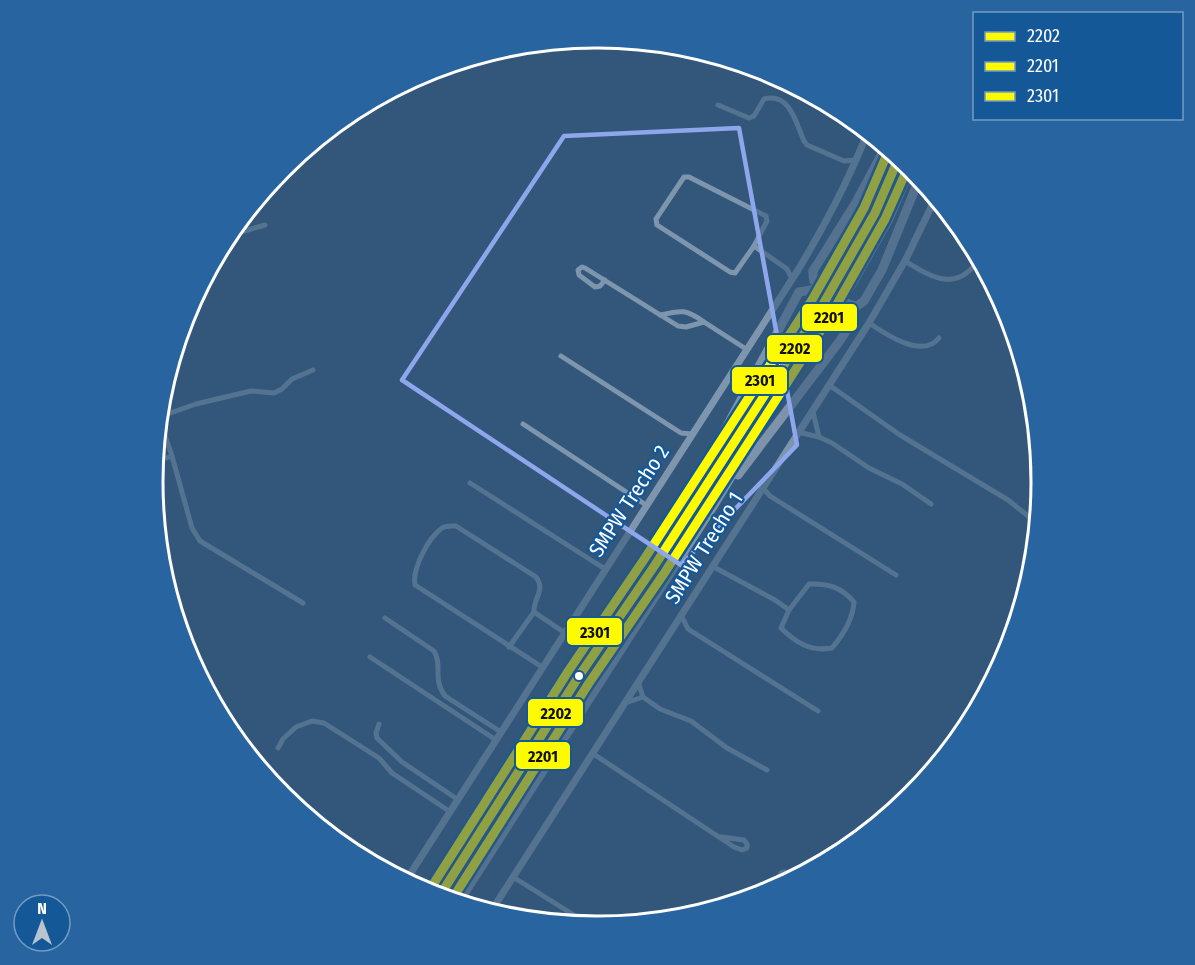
<svg xmlns="http://www.w3.org/2000/svg" width="1195" height="965" font-family="'Fira Sans Condensed',sans-serif">
	<style>
		.lines { fill: none; stroke-linecap: round; stroke-linejoin: round }
		.minor { stroke: #7d95ad; stroke-width: 5 }
		.tertiary { stroke: #7d95ad; stroke-width: 7 }
		.trunk { stroke: #7c93aa; stroke-width: 9 }
		.trunk-bridge { stroke: #7c93aa; stroke-width: 9 }
		.bus-1-casing { stroke: #155898; stroke-width: 14 }
		.bus-2-casing { stroke: #155898; stroke-width: 14 }
		.bus-3-casing { stroke: #155898; stroke-width: 14 }
		.bus-1 { stroke: #fefb00; stroke-width: 9 }
		.bus-2 { stroke: #fefb00; stroke-width: 9 }
		.bus-3 { stroke: #fefb00; stroke-width: 9 }
		.marked { fill: none; stroke: #8ea6ec; stroke-width: 4.5; stroke-linejoin: round }
		.bus-dot { fill: #fff; stroke: #155898; stroke-width: 2 }
		.labels { text-anchor: middle; stroke-width: 4.5; stroke-linejoin: round; paint-order: stroke }
		.street-label { font-size: 21px; fill: #fff; stroke: #155898 }
		.rim { fill: none; stroke: #fff; stroke-width: 3 }
		.line-badge { stroke: #155898; stroke-width: 2 }
		.pale-badge-label { font-size: 16px; text-anchor: middle; font-weight: bold; fill: #111 }
	</style>
	<rect width="100%" height="100%" fill="#33577a"/>
	<g class="lines">
		<g class="minor">
			<path d="M 718,105 L 749,118 L 754,116 L 764,99 C 790,92 796,123 804,141 L 807,145 L 844,161 L 856,160"/>
			<path d="M 684,177 L 689,177 L 766,216 L 767,221 L 754,246 L 735,273 L 730,272 L 657,225 L 656,219 Z"/>
			<path d="M 227,236 L 265,225"/>
			<path d="M 754,246 L 787,269 L 792,279"/>
			<path d="M 905,261 C 922,271 945,288 965,274 C 970,271 975,265 979,260"/>
			<path d="M 605,280 L 600,286 L 595,287 L 579,275 L 578,270 L 582,267 L 585,268 L 678,326 L 686,327 L 704,322 L 746,349"/>
			<path d="M 660,315 C 682,310 686,309 704,322"/>
			<path d="M 869,323 C 887,335 922,359 939,338"/>
			<path d="M 561,356 L 681,433 L 692,434"/>
			<path d="M 829,385 L 900,435 L 1008,500 L 1038,524"/>
			<path d="M 813,412 L 819,437"/>
			<path d="M 159,417 L 196,404 L 251,391 L 274,393 L 282,389 L 292,379 L 313,370"/>
			<path d="M 159,418 L 172,456 L 192,528 L 200,541 L 303,603"/>
			<path d="M 523,424 L 646,505"/>
			<path d="M 798,432 L 819,437 L 832,443 L 869,468 L 902,484 L 931,504"/>
			<path d="M 155,462 L 172,456"/>
			<path d="M 470,483 L 605,569"/>
			<path d="M 762,487 L 770,496 L 896,575"/>
			<path d="M 712,566 L 775,600 L 789,610 L 781,628 C 795,642 810,652 832,648 C 843,635 853,619 854,602 C 842,588 829,583 809,584 L 789,610"/>
			<path d="M 681,615 L 688,629 L 818,711"/>
			<path d="M 385,618 L 434,651 C 443,666 432,678 445,696 L 501,732"/>
			<path d="M 509,647 L 534,612"/>
			<path d="M 370,657 L 496,740"/>
			<path d="M 542,667 L 415,585 C 412,569 428,538 442,528 C 446,525 451,526 456,526 L 536,577 C 546,590 533,599 534,612 L 565,633"/>
			<path d="M 638,682 L 643,697 L 660,709 L 691,721 L 727,748 L 767,770"/>
			<path d="M 625,703 L 643,697"/>
			<path d="M 379,724 L 376,733 L 377,738 L 402,762 L 457,799"/>
			<path d="M 278,748 L 283,739 L 296,727 L 312,721 L 324,723 L 379,758 L 392,773 L 449,811"/>
			<path d="M 592,753 L 734,847 L 742,850 L 747,848 L 747,844 L 744,840 L 721,837"/>
			<path d="M 513,877 L 593,927"/>
			<path d="M 770,892 L 781,873 L 785,872 L 794,879"/>
		</g>
		<g class="tertiary">
			<path d="M 405,882 L 798,270 C 825,225 849,180 868,131"/>
			<path d="M 490,913 L 869,323 L 906,259 L 936,197"/>
		</g>
		<g class="trunk">
			<path d="M 813,271 L 855,204 L 886,146"/>
			<path d="M 864,301 L 882,270 L 920,177"/>
			<path d="M 712,454 L 799,292"/>
			<path d="M 738,475 L 839,342 L 850,325"/>
			<path d="M 434,896 L 692,492 L 834,277 L 864,222 L 897,155"/>
			<path d="M 458,903 L 714,505 L 783,391 L 852,284 L 889,219 L 911,167"/>
		</g>
		<g class="trunk-bridge">
			<path d="M 813,271 C 813,274 813,278 814,281 C 819,289 848,306 857,306 L 864,301"/>
			<path d="M 799,292 L 811,290 C 823,298 851,308 850,325"/>
		</g>
		<g class="bus-1-casing">
			<path id="bus-1" d="M 439,897 L 579,676 L 655,565 L 822,306 L 875,213 L 899,157"/>
		</g>
		<g class="bus-2-casing">
			<path id="bus-2" d="M 451,901 L 589,683 L 665,572 L 832,313 L 885,219 L 909,165"/>
		</g>
		<g class="bus-3-casing">
			<path id="bus-3" d="M 429,891 L 569,670 L 645,558 L 812,300 L 864,208 L 888,152"/>
		</g>
		<use href="#bus-1" class="bus-1"/>
		<use href="#bus-2" class="bus-2"/>
		<use href="#bus-3" class="bus-3"/>
	</g>
	<path d="M0 0H1195V965H0ZM 739,128 L 797,445 L 681,565 L 402,380 L 564,136 Z" fill="#33577a" fill-opacity=".55" fill-rule="evenodd"/>
	<path class="marked" d="M 739,128 L 797,445 L 681,565 L 402,380 L 564,136 Z"/>
	<circle class="bus-dot" cx="579" cy="676" r="5"/>
	<g class="labels">
		<g class="street-label">
			<text transform="translate(629 501) rotate(-57)" y="7">SMPW Trecho 2</text>
			<text transform="translate(704 548) rotate(-58)" y="7">SMPW Trecho 1</text>
		</g>
	</g>
	<path d="M0 0H1195V965H0ZM163 482a434 434 0 1 1 868 0a434 434 0 1 1-868 0Z" fill="#2865a0" fill-rule="evenodd"/>
	<path class="rim" d="M163 482a434 434 0 1 1 868 0a434 434 0 1 1-868 0Z"/>
	<g class="line-badge">
		<rect x="801" y="303" width="57" height="29" rx="6" fill="#fefb00"/>
		<rect x="766" y="334" width="57" height="29" rx="6" fill="#fefb00"/>
		<rect x="731" y="366" width="57" height="29" rx="6" fill="#fefb00"/>
		<rect x="566" y="617" width="57" height="29" rx="6" fill="#fefb00"/>
		<rect x="527" y="698" width="57" height="29" rx="6" fill="#fefb00"/>
		<rect x="515" y="741" width="56" height="29" rx="6" fill="#fefb00"/>
	</g>
	<g class="pale-badge-label">
		<text x="829" y="323">2201</text>
		<text x="795" y="354">2202</text>
		<text x="760" y="386">2301</text>
		<text x="595" y="638">2301</text>
		<text x="556" y="719">2202</text>
		<text x="543" y="762">2201</text>
	</g>
	<rect x="973" y="12" width="210" height="108" fill="#155898" stroke="#739bc1" stroke-width="1.5"/>
	<rect x="985" y="32" width="30" height="9" fill="#fefb00" stroke="#739bc1" stroke-width="1.5"/>
	<text x="1027" y="42" font-size="18" fill="#ffffff">2202</text>
	<rect x="985" y="62" width="30" height="9" fill="#fefb00" stroke="#739bc1" stroke-width="1.5"/>
	<text x="1027" y="72" font-size="18" fill="#ffffff">2201</text>
	<rect x="985" y="92" width="30" height="9" fill="#fefb00" stroke="#739bc1" stroke-width="1.5"/>
	<text x="1027" y="102" font-size="18" fill="#ffffff">2301</text>
	<g transform="translate(42 923)"><circle r="28" fill="#155898" stroke="#739bc1" stroke-width="1.5"/>
	<path d="M0-4.5L10 22L0 15L-10 22Z" fill="#b8c4d0"/>
	<text y="-9" font-size="16" font-weight="bold" text-anchor="middle" fill="#ffffff">N</text>
	</g>
</svg>
